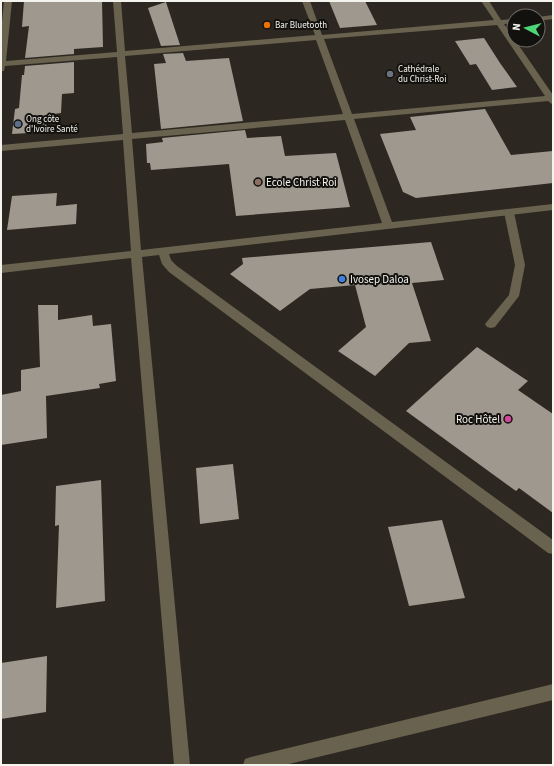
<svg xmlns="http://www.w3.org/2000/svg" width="554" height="766" font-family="'Source Sans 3',sans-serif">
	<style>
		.building { fill: #9e988f }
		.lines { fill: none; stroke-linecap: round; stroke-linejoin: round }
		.lane { fill: #68624e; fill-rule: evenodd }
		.street { fill: #68624e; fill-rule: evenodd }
		.food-dot { fill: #e8710a; stroke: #13110e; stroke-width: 1.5 }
		.worship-dot { fill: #6b7280; stroke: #13110e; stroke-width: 1.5 }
		.service-dot { fill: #5c6f8a; stroke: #13110e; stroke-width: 1.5 }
		.education-dot { fill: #8d6e63; stroke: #13110e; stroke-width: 1.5 }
		.shop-dot { fill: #3f7fe0; stroke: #13110e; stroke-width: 1.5 }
		.hotel-dot { fill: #d1479c; stroke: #13110e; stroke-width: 1.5 }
		.labels { text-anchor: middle; stroke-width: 4; stroke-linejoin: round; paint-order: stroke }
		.far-poi-label { font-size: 9px; fill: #f5f3ee; stroke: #13110e; text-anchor: start }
		.poi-label { font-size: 11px; fill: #f5f3ee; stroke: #13110e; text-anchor: start }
	</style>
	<rect width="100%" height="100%" fill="#2c2821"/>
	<g class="building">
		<path d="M 24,1 L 102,1 L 103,47 L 74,49 L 74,54 L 25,58 L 29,26 L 22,27 Z"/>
		<path d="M 329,1 L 365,1 L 377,25 L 340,28 Z"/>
		<path d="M 166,2 L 180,45 L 161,46 L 148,8 Z"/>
		<path d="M 484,38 L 500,63 L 517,87 L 492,90 L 476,64 L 470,65 L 455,41 Z"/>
		<path d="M 183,53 L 186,61 L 229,58 L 243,121 L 161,129 L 154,64 L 166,63 L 163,54 Z"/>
		<path d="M 74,62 L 74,93 L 62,94 L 61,113 L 46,115 L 45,132 L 12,134 L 15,109 L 19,108 L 22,75 L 24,75 L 25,66 Z"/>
		<path d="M 485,109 L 511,155 L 553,151 L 553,183 L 416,198 L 403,192 L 380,134 L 416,130 L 410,117 Z"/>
		<path d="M 245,130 L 247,138 L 281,136 L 285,156 L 336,153 L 350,207 L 236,216 L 229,164 L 151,170 L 150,163 L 147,163 L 146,144 L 163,142 L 162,138 Z"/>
		<path d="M 57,193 L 56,206 L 77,204 L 76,224 L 7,230 L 12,196 Z"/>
		<path d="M 431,242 L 444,280 L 412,283 L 431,341 L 409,343 L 375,376 L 338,351 L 366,327 L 355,285 L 310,289 L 280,311 L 230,274 L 243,264 L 242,258 Z"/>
		<path d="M 38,305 L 58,305 L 58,320 L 92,315 L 93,326 L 111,324 L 116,381 L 99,384 L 100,388 L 46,396 L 47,438 L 1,445 L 1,395 L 21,391 L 21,370 L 40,367 Z"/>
		<path d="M 477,347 L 528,381 L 518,390 L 553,414 L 553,513 L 519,488 L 516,491 L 406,411 Z"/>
		<path d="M 233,464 L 239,519 L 200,524 L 196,468 Z"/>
		<path d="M 101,480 L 105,601 L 56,608 L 59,525 L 55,526 L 56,486 Z"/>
		<path d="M 442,520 L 465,598 L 409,606 L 388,527 Z"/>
		<path d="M 47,656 L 46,712 L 1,719 L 1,663 Z"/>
	</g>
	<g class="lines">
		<path class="lane" d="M 509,209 L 514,212 L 525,265 L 519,296 L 495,327 L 491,328 L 487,327 L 485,324 L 509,295 L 515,265 L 504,212 Z"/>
		<g class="street">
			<path d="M 4,1 L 12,1 L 6,61 L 117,52 L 113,1 L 121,1 L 125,51 L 315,35 L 302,1 L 310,1 L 322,35 L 494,20 L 481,1 L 489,1 L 501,20 L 514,19 L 514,23 L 504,24 L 553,95 L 553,105 L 548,101 L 354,119 L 392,222 L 553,204 L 553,210 L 169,254 L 171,260 L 177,266 L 553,540 L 553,554 L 548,553 L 169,272 L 162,264 L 159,255 L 142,257 L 190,765 L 174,765 L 131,258 L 1,273 L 1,265 L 131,251 L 123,140 L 1,151 L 1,145 L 123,134 L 117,57 L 5,66 L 4,71 L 1,71 L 1,31 ZM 497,25 L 545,96 L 352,114 L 324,39 ZM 316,40 L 343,114 L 132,133 L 125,56 ZM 345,120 L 382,223 L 141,250 L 132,139 Z"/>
			<path d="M 553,15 L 553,19 L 538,21 L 538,17 Z"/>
			<path d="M 553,684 L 553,700 L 285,765 L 243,765 L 245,759 L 251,757 Z"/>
		</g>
	</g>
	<circle class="food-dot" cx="267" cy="25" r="4"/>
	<circle class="worship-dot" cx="390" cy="74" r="4"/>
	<circle class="service-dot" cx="18" cy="124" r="4"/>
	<circle class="education-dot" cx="258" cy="182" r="4"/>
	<circle class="shop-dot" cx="342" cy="279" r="4"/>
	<circle class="hotel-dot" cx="508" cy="419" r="4"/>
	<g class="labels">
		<g class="far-poi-label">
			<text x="275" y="28">Bar Bluetooth</text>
			<text x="398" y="72">Cathédrale<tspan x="398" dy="10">du Christ-Roi</tspan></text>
			<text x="26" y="122">Ong côte<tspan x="26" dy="10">d'Ivoire Santé</tspan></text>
		</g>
		<g class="poi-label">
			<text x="266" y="186">Ecole Christ Roi</text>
			<text x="350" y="283">Ivosep Daloa</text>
			<text x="500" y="423" text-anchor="end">Roc Hôtel</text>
		</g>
	</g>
	<rect width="554" height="766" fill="none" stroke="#f5f3ee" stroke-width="4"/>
	<g transform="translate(526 28) rotate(277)"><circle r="19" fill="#13110e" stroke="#6d6b68"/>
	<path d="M0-3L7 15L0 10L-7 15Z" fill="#4dd676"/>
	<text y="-6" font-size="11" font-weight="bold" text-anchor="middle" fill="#f5f3ee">N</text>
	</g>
</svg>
